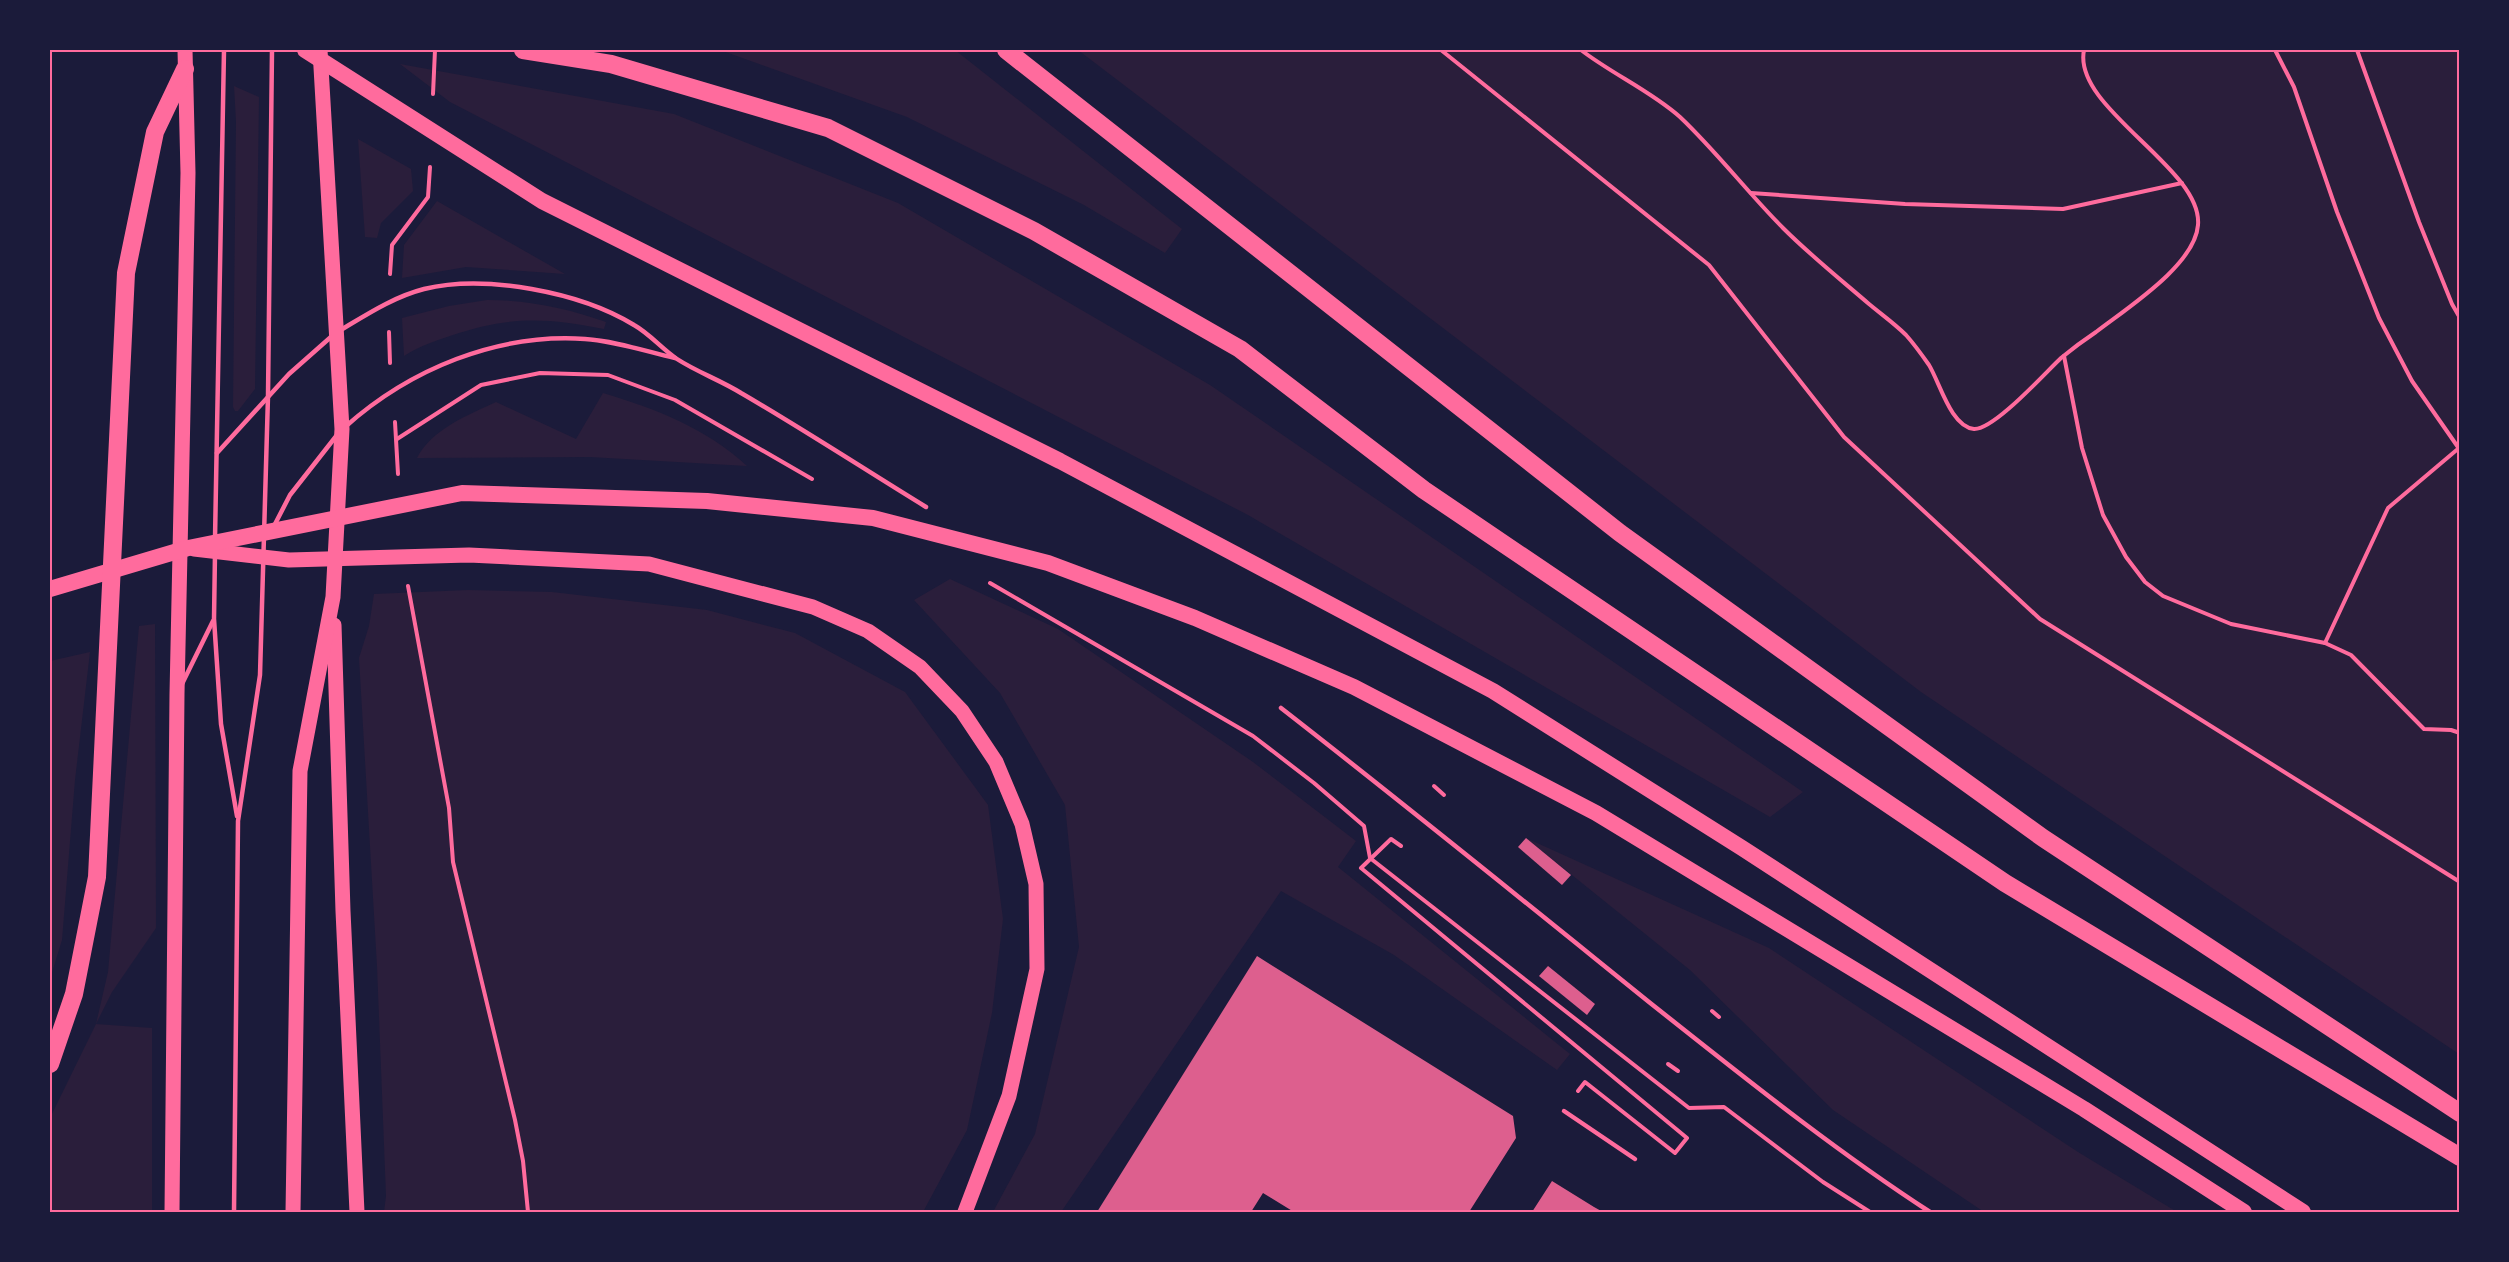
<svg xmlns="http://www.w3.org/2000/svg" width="2509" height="1262" font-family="'Work Sans',sans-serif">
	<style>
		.green { fill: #2a1e3b }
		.building { fill: #dd5f8e }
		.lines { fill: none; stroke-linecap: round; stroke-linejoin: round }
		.path { stroke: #ff6b9d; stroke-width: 4 }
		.service { stroke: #ff6b9d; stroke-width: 4.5 }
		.primary { stroke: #ff6b9d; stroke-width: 15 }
		.trunk { stroke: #ff6b9d; stroke-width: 16 }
		.motorway { stroke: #ff6b9d; stroke-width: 18 }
		.neatline { fill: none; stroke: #ff6b9d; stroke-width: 2 }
	</style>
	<rect width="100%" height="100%" fill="#1b1b3a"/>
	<g class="green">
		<path d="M 720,50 L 955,50 L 1182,229 L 1165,253 L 1084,205 L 907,117 Z"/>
		<path d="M 1078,50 L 2459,50 L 2459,1054 L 1921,692 Z"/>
		<path d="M 400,64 L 674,114 L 898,203 L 1210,385 L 1803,792 L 1770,817 L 1248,515 L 450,102 Z"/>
		<path d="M 234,86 L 259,97 L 255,389 L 238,411 L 235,411 L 233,407 L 236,122 Z"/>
		<path d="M 358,139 L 411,169 L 413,191 L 381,223 L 377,238 L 365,237 Z"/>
		<path d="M 437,201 L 565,274 L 466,267 L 402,278 L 404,245 Z"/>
		<path d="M 487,300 C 528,300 567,308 606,322 L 604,329 C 545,317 508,316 450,336 C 434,341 418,347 404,356 L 402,318 L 449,306 Z"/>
		<path d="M 603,393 C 656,409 706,428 747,466 L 590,457 L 417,458 C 432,429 468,415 496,402 L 576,439 Z"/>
		<path d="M 950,579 L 1058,629 L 1253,762 L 1356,841 L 1338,867 L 1570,1054 L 1557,1070 L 1394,955 L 1281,891 L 1061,1212 L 993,1212 L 1035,1134 L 1079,947 L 1065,805 L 1000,693 L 914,600 Z"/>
		<path d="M 468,590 L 552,592 L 707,610 L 795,633 L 905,692 L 988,805 L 1003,919 L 992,1013 L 967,1130 L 923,1212 L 384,1212 L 386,1196 L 377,966 L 359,658 L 369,626 L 374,594 Z"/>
		<path d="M 155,624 L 156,928 L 112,992 L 96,1024 L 152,1028 L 152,1212 L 50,1212 L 50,1118 L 96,1024 L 108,972 L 139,626 Z"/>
		<path d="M 90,652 L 75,780 L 62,940 L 50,979 L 50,661 Z"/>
		<path d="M 1526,838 L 1769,948 L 2078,1152 L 2177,1212 L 1984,1212 L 1833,1110 L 1690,970 Z"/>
	</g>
	<g class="building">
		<path d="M 1526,838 L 1571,875 L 1562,885 L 1518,847 Z"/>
		<path d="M 1257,956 L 1513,1116 L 1516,1138 L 1469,1212 L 1294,1212 L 1263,1193 L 1251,1212 L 1097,1212 Z"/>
		<path d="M 1548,966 L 1595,1004 L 1587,1015 L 1539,976 Z"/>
		<path d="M 1552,1181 L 1594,1207 L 1603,1212 L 1532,1212 Z"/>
	</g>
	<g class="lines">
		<g class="path">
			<path d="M 1441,50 L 1709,265 L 1844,437 L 2040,619 L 2460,882"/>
			<path d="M 1581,50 C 1612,74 1651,91 1680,117 C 1717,152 1748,193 1783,228 C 1810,255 1840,279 1869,304 C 1881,314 1895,324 1906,335 C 1914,344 1922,355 1929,365 C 1940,383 1951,427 1974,429 C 1994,430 2045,373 2061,358 C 2072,349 2084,340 2096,332 C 2127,308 2195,265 2198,225 C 2203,168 2072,108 2084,50"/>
			<path d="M 2275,50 L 2294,87 L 2337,212 L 2379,318 L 2412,381 L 2460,450"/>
			<path d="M 2357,50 L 2419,222 L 2452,304 L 2460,318"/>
			<path d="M 433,94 L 435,50"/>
			<path d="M 1751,193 L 1905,204 L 2063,209 L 2182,183"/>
			<path d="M 390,274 L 392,245 L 428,197 L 430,167"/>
			<path d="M 389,332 L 390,363"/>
			<path d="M 2064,356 L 2082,448 L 2103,515 L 2126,557 L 2145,582 L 2163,596 L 2231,624 L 2325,643 L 2351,655 L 2424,729 L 2451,730 L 2460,733"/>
			<path d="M 395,422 L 398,474"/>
			<path d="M 397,439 L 481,385 L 540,373 L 608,375 L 675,400 L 812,479"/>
			<path d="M 990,583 L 1253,736 L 1314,783 L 1364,826 L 1370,858 L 1689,1108 L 1724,1107 L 1823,1182 L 1870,1212"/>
			<path d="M 408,586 L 449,808 L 453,862 L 515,1120 L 523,1161 L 528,1212"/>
			<path d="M 2325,643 L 2388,508 L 2459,448"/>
			<path d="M 1434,786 L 1444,795"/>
			<path d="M 1401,846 L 1391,839 L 1361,868 L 1687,1138 L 1675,1153 L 1585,1082 L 1578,1091"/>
			<path d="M 1712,1011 L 1719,1017"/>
			<path d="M 1668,1064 L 1678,1071"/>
		</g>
		<g class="service">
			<path d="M 339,331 C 366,315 393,297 424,289 C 485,274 580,292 634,325 C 650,334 662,349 677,359 C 697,372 720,380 741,393 C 803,429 864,469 926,507"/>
			<path d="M 345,427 C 410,369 497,333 585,339 C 615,341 645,351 675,358"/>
			<path d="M 217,453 L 289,374 L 332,336"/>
			<path d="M 274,526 L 290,495 L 337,435"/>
			<path d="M 215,539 L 224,50"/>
			<path d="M 215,553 L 214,619 L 221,724 L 237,816"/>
			<path d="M 182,684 L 213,621"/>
			<path d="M 1281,708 C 1407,806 1530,906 1654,1006 C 1745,1078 1833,1149 1930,1212"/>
			<path d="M 1564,1111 L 1635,1159"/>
			<path d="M 234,1212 L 238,821 L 260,675 L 268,396 L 272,50"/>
		</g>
		<g class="primary">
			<path d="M 194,549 L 289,560 L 469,555 L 649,564 L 813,607 L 868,631 L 920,667 L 962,711 L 996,762 L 1022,824 L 1036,884 L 1037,969 L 1009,1096 L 965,1212"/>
			<path d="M 334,625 L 343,911 L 357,1212"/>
			<path d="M 172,1212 L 177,694 L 188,173 L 185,50"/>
			<path d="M 293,1212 L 300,771 L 333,597 L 342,429 L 320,50"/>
		</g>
		<g class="trunk">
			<path d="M 305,50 L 542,201 L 1060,461 L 1493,691 L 1742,848 L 2303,1212"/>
			<path d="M 50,589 L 188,548 L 462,493 L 707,501 L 873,518 L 1048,563 L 1195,618 L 1354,687 L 1596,813 L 2084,1109 L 2244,1212"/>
		</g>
		<g class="motorway">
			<path d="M 523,50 L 611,64 L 828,128 L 1034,231 L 1240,349 L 1424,490 L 2005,883 L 2460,1157"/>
			<path d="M 1006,50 L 1620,533 L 2043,838 L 2460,1113"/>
			<path d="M 50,1064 L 74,994 L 97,877 L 126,273 L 155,132 L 185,69"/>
		</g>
	</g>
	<rect width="2509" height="1262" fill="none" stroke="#1b1b3a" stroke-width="102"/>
	<rect x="51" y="51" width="2407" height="1160" class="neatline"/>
</svg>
